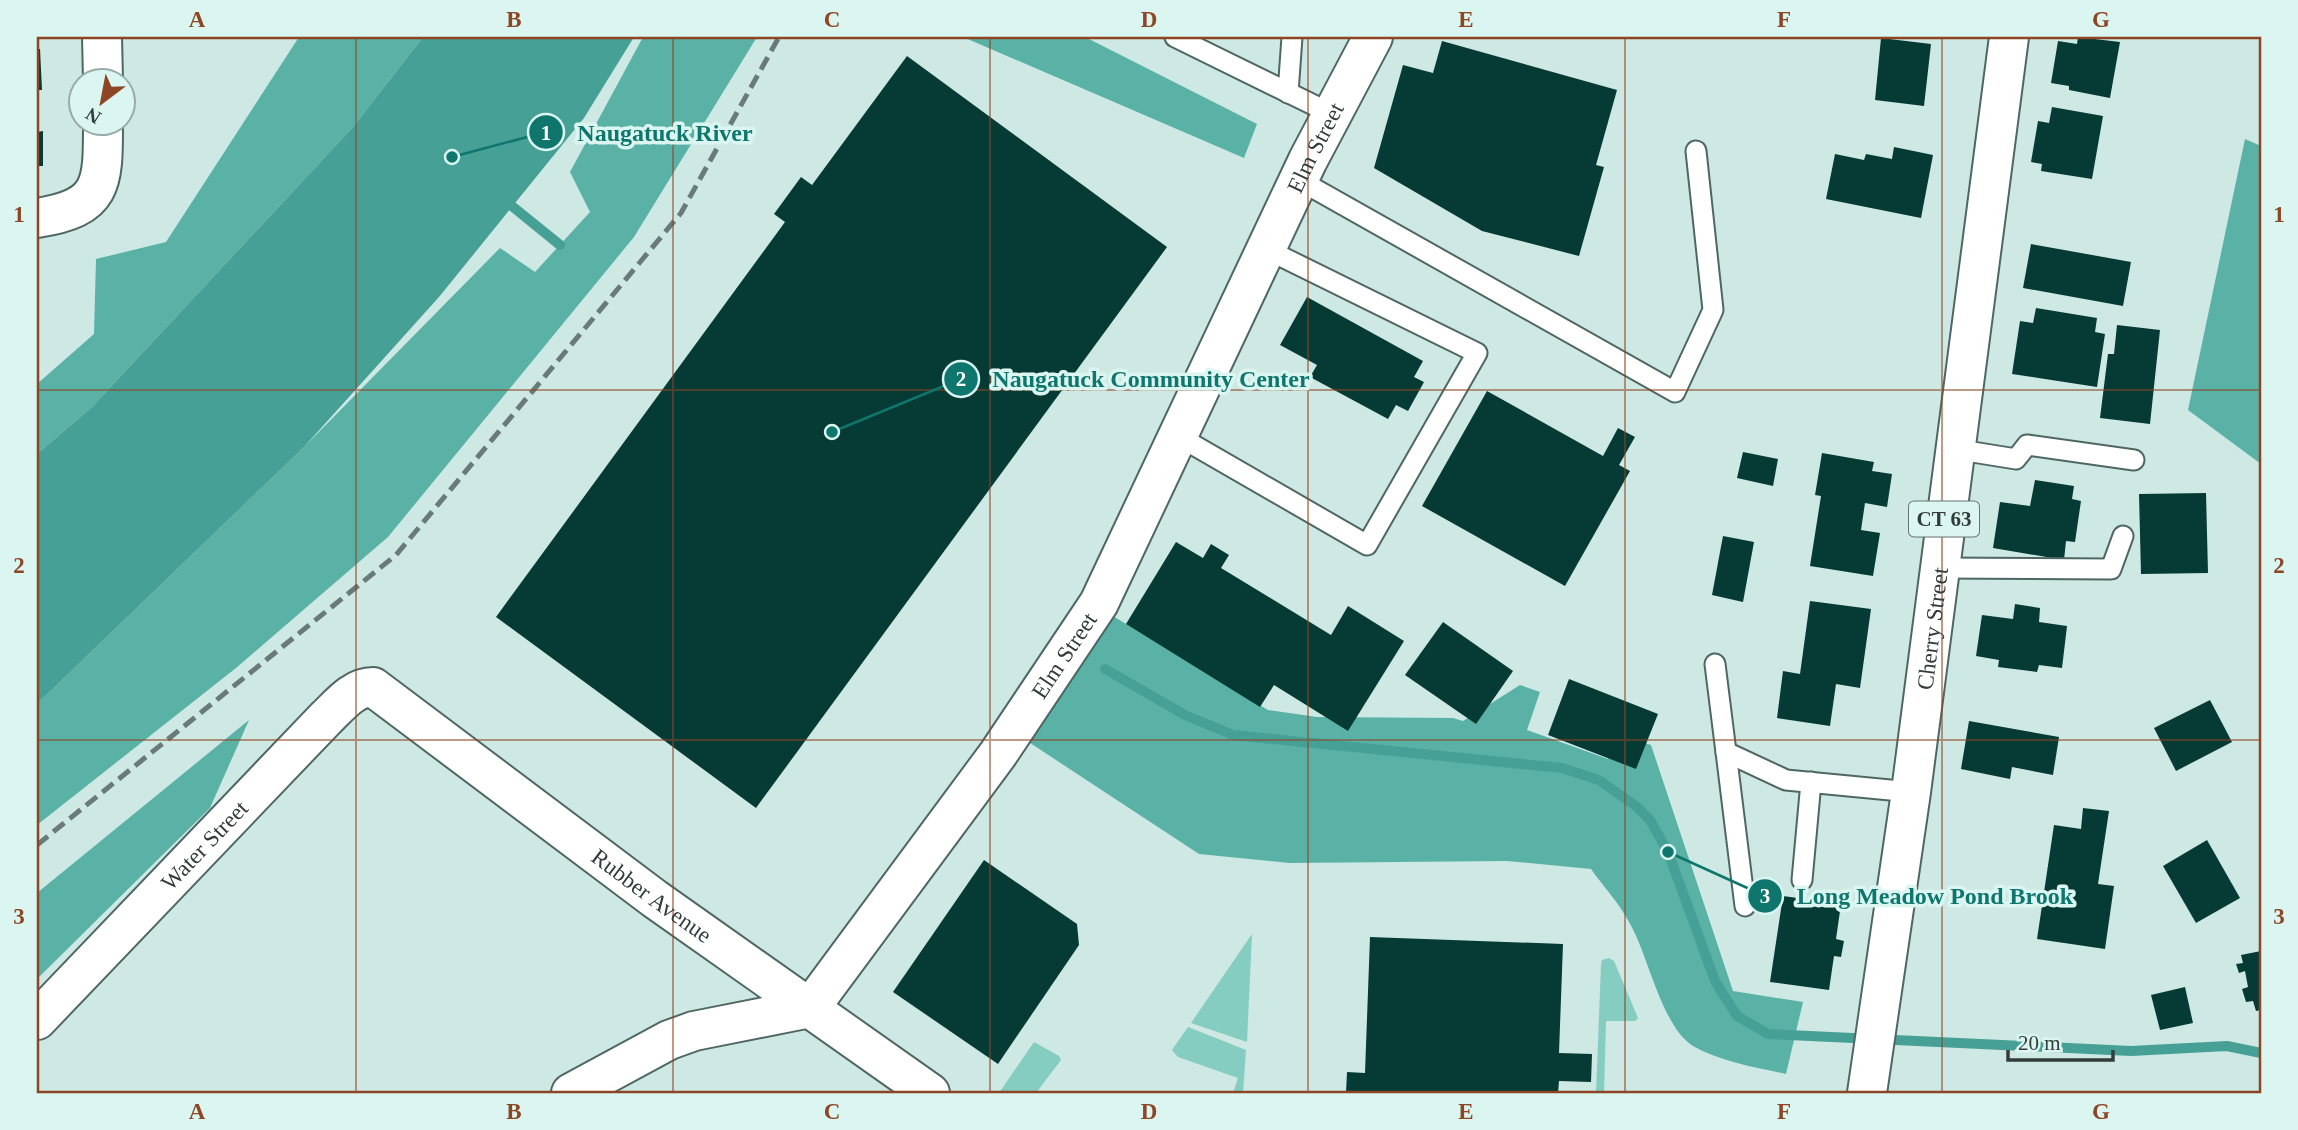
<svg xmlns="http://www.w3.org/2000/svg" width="2298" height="1130" font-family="Georgia,serif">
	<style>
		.green { fill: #85ccc1 }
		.forest { fill: #5ab2a7 }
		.water { fill: #46a095 }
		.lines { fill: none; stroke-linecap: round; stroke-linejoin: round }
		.stream { stroke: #46a095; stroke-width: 10 }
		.building { fill: #063a35 }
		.lane-casing { stroke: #4f6763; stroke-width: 23 }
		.street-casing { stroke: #4f6763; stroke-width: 42 }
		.primary-casing { stroke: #4f6763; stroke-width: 42 }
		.lane { stroke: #fff; stroke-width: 19 }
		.street { stroke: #fff; stroke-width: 38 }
		.primary { stroke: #fff; stroke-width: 38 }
		.rail { stroke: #6a7a77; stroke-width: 5; stroke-dasharray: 14 7; stroke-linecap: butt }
		.grid { fill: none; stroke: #8d4524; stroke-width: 2; stroke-opacity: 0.55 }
		.labels { text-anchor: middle; stroke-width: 7; stroke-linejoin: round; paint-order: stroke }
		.shield { fill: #dbf6f1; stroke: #657471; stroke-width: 2 }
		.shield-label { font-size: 21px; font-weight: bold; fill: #323c3a }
		.street-label { font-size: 23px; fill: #323c3a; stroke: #dbf6f1 }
		.leader { fill: none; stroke: #0f766e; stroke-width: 2.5 }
		.callout-dot { fill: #0f766e; stroke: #dbf6f1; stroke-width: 2.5 }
		.mark-label { font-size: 21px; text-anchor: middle; font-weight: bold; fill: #fff }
		.callout-label { font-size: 24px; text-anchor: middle; font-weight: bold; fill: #0f766e; stroke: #dbf6f1; stroke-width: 7; stroke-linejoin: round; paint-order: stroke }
		.neatline { fill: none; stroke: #8d4524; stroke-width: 2.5 }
		.grid-label { font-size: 23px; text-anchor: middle; font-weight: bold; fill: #8d4524 }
	</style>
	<rect width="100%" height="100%" fill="#cee8e4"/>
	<g class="green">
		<path d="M 1252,934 L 1247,1042 L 1191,1023 Z"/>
		<path d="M 1609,958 L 1614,961 L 1638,1018 L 1635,1021 L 1606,1021 L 1604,1093 L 1596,1093 L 1601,965 L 1602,960 Z"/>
		<path d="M 1188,1027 L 1246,1050 L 1243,1093 L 1233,1093 L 1238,1078 L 1178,1057 L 1172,1050 Z"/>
		<path d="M 1034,1042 L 1059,1056 L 1061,1060 L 1036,1093 L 999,1093 Z"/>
	</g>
	<g class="forest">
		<path d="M 299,37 L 423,37 L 353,127 L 91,408 L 37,454 L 37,384 L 94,334 L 96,259 L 166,242 Z"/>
		<path d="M 643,37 L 757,37 L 634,237 L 388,537 L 236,668 L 37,825 L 37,704 L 304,447 L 500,248 L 535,272 L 590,212 L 570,172 Z"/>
		<path d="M 963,37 L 1085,37 L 1257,124 L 1244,158 Z"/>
		<path d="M 2245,139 L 2261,146 L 2261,464 L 2188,410 Z"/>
		<path d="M 1108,613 L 1268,710 L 1317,717 L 1453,718 L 1463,721 L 1520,685 L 1540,692 L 1527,730 L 1608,759 L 1617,734 L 1651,745 L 1733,991 L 1803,1002 L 1786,1074 C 1755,1067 1721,1062 1693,1046 C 1661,1026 1648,953 1629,922 C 1619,903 1603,886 1591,869 L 1507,861 L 1289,863 L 1199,854 L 1024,739 Z"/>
		<path d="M 249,720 L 210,808 L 37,979 L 37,893 Z"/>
	</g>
	<path class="water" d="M 423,37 L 634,37 L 584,118 L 439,297 L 304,447 L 37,704 L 37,454 L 91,408 L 353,127 Z"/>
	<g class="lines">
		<g class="stream">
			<path d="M 502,198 L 560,245"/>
			<path d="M 1105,669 L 1185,715 L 1233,735 L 1562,768 L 1599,780 L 1637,807 L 1650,820 L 1668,852 L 1715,981 L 1737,1016 L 1768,1034 L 2131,1051 L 2227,1046 L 2261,1053"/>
		</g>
	</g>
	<g class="building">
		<path d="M 2078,37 L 2120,42 L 2110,98 L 2069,90 L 2069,86 L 2051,83 L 2058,41 L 2077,44 Z"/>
		<path d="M 1881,38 L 1931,44 L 1924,106 L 1875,100 Z"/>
		<path d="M 1442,41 L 1617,90 L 1596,165 L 1604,167 L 1579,256 L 1482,231 L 1374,168 L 1403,65 L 1433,73 Z"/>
		<path d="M 37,49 L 40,49 L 42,90 L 37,90 Z"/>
		<path d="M 907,56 L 1167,247 L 756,808 L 496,617 L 785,222 L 774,214 L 801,177 L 812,185 Z"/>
		<path d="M 2052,107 L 2103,116 L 2092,179 L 2041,171 L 2042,164 L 2031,162 L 2038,121 L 2049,123 Z"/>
		<path d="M 43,131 L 43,166 L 37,166 L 37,132 Z"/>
		<path d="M 1894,147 L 1933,155 L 1921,218 L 1826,199 L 1835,154 L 1864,160 L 1866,154 L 1892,159 Z"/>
		<path d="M 2031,244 L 2131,262 L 2123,306 L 2023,288 Z"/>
		<path d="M 1307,297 L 1423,361 L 1414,377 L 1424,382 L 1408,411 L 1396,405 L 1388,419 L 1310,377 L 1317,365 L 1280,345 Z"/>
		<path d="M 2036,308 L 2097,318 L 2095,332 L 2105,334 L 2097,387 L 2012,374 L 2020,321 L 2033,323 Z"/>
		<path d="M 2117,325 L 2160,330 L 2150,424 L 2100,418 L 2108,354 L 2114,354 Z"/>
		<path d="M 1487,391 L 1603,456 L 1618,428 L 1635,437 L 1619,465 L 1630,471 L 1565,586 L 1422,506 Z"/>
		<path d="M 1743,452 L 1778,459 L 1773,486 L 1737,478 Z"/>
		<path d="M 1822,453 L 1874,462 L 1872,471 L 1892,474 L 1887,507 L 1865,503 L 1861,530 L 1880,533 L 1873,576 L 1810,566 L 1821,496 L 1815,495 Z"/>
		<path d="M 2035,480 L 2074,486 L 2072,499 L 2081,501 L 2075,542 L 2066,541 L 2064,560 L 1993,548 L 2000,502 L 2030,506 Z"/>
		<path d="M 2206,493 L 2208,573 L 2141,574 L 2139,494 Z"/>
		<path d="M 1723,536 L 1754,542 L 1743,602 L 1712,595 Z"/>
		<path d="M 1176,542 L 1203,558 L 1211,544 L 1229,555 L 1221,568 L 1331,635 L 1348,606 L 1404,641 L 1348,731 L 1274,685 L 1260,707 L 1126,624 Z"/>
		<path d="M 1810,601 L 1871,609 L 1860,688 L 1836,684 L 1830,726 L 1777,718 L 1783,671 L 1800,674 Z"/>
		<path d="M 2015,604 L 2040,608 L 2039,622 L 2067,626 L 2062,668 L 2039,665 L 2037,672 L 1998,667 L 1999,660 L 1976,656 L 1982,615 L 2013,619 Z"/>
		<path d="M 1443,622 L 1513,671 L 1476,724 L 1405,675 Z"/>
		<path d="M 1569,679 L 1658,714 L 1636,769 L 1548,735 Z"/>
		<path d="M 2210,700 L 2232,742 L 2176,771 L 2154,728 Z"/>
		<path d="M 1969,721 L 2059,737 L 2053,775 L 2012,767 L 2010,779 L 1961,769 Z"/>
		<path d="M 2083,808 L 2109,811 L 2098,884 L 2114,886 L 2105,949 L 2037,939 L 2054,825 L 2081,829 Z"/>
		<path d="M 2207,840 L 2240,898 L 2196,923 L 2163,866 Z"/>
		<path d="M 984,860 L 1077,924 L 1079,945 L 998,1064 L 893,992 Z"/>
		<path d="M 1783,896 L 1841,904 L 1836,939 L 1844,941 L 1841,957 L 1834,956 L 1829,990 L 1770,982 Z"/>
		<path d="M 1370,937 L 1563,944 L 1559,1053 L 1592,1054 L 1591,1082 L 1559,1081 L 1558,1093 L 1346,1093 L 1347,1072 L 1365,1073 Z"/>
		<path d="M 2261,951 L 2261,1010 L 2256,1011 L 2253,1001 L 2246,1002 L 2242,989 L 2248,987 L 2245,971 L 2239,973 L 2236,964 L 2243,963 L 2241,955 Z"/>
		<path d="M 2185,987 L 2193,1023 L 2160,1030 L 2151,995 Z"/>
	</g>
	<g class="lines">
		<g class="lane-casing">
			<g id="lane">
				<path d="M 1175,37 L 1332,114"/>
				<path d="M 1288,93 L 1292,37"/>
				<path d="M 1299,180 L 1675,392 L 1713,310 L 1696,151"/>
				<path d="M 1178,436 L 1367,545 L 1477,353 L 1266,249"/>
				<path d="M 1954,449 L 2016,459 L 2027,445 L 2134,460"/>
				<path d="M 1938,568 L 2111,569 L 2123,536"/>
				<path d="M 1715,664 L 1726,752 L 1786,780 L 1911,792"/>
				<path d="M 1726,752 L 1745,906"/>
				<path d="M 1802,880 L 1811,782"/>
			</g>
		</g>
		<g class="street-casing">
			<g id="street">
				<path d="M 102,37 L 103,80"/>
				<path d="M 37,218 C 104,208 103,184 103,122"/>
				<path id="s1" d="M 37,1020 L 326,718 C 339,706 353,687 373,687 L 655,899 L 930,1093"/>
				<path id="s2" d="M 571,1093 L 669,1040 L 694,1031 L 810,1008 L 998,754 L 1099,603 L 1308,160 L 1373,37"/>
			</g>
		</g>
		<g class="primary-casing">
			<g id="primary">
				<path id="s3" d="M 1867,1093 L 1911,792 L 2009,37"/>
			</g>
		</g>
		<use href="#lane" class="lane"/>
		<use href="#street" class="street"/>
		<use href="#primary" class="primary"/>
		<path class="rail" d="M 37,845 L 396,555 L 681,213 L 779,37"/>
	</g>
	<path class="grid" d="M 356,37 L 356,1093M 673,37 L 673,1093M 990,37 L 990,1093M 1308,37 L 1308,1093M 1625,37 L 1625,1093M 1942,37 L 1942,1093M 37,390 L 2261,390M 37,740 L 2261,740"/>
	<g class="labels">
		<rect class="shield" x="1909" y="501.5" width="70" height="35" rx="5"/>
		<g class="shield-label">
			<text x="1944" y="526">CT 63</text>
		</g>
		<g class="street-label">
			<text dy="8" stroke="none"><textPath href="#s2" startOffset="1258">Elm Street</textPath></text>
			<text dy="8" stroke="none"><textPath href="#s3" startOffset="469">Cherry Street</textPath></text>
			<text dy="8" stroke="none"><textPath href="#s2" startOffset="691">Elm Street</textPath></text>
			<text dy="8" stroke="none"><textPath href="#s1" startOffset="242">Water Street</textPath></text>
			<text dy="8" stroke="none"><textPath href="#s1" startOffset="824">Rubber Avenue</textPath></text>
		</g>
	</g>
	<path class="leader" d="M452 157L546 132M832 432L961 379M1668 852L1765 896"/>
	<g class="callout-dot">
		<circle cx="452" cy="157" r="7"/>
		<circle cx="832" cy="432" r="7"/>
		<circle cx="1668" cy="852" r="7"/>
		<circle cx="546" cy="132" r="18"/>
		<circle cx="961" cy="379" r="18"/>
		<circle cx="1765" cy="896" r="18"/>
	</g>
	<g class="mark-label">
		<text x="546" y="140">1</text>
		<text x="961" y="386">2</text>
		<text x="1765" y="903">3</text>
	</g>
	<g class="callout-label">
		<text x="665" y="141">Naugatuck River</text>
		<text x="1151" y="387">Naugatuck Community Center</text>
		<text x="1935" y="904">Long Meadow Pond Brook</text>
	</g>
	<rect width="2298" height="1130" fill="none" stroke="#dbf6f1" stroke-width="77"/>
	<g transform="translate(102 102) rotate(212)"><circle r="33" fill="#dbf6f1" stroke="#97aca8" stroke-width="2"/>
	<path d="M0-5L12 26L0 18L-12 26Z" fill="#8d4524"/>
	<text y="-10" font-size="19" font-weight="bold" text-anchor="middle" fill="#323c3a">N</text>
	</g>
	<path d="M2008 1050v10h105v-10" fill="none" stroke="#323c3a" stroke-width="3.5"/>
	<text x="2018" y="1050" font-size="21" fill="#323c3a" stroke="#dbf6f1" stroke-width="5" paint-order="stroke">20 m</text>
	<rect x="38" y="38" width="2222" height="1054" class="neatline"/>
	<g class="grid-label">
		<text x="197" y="27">A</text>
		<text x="514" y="27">B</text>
		<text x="832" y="27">C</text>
		<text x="1149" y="27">D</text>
		<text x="1466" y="27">E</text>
		<text x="1784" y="27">F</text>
		<text x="2101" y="27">G</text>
		<text x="19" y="222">1</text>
		<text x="2279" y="222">1</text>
		<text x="19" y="573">2</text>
		<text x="2279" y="573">2</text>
		<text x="19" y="924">3</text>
		<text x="2279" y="924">3</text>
		<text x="197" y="1119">A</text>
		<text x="514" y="1119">B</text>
		<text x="832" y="1119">C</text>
		<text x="1149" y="1119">D</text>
		<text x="1466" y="1119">E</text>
		<text x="1784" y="1119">F</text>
		<text x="2101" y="1119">G</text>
	</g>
</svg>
